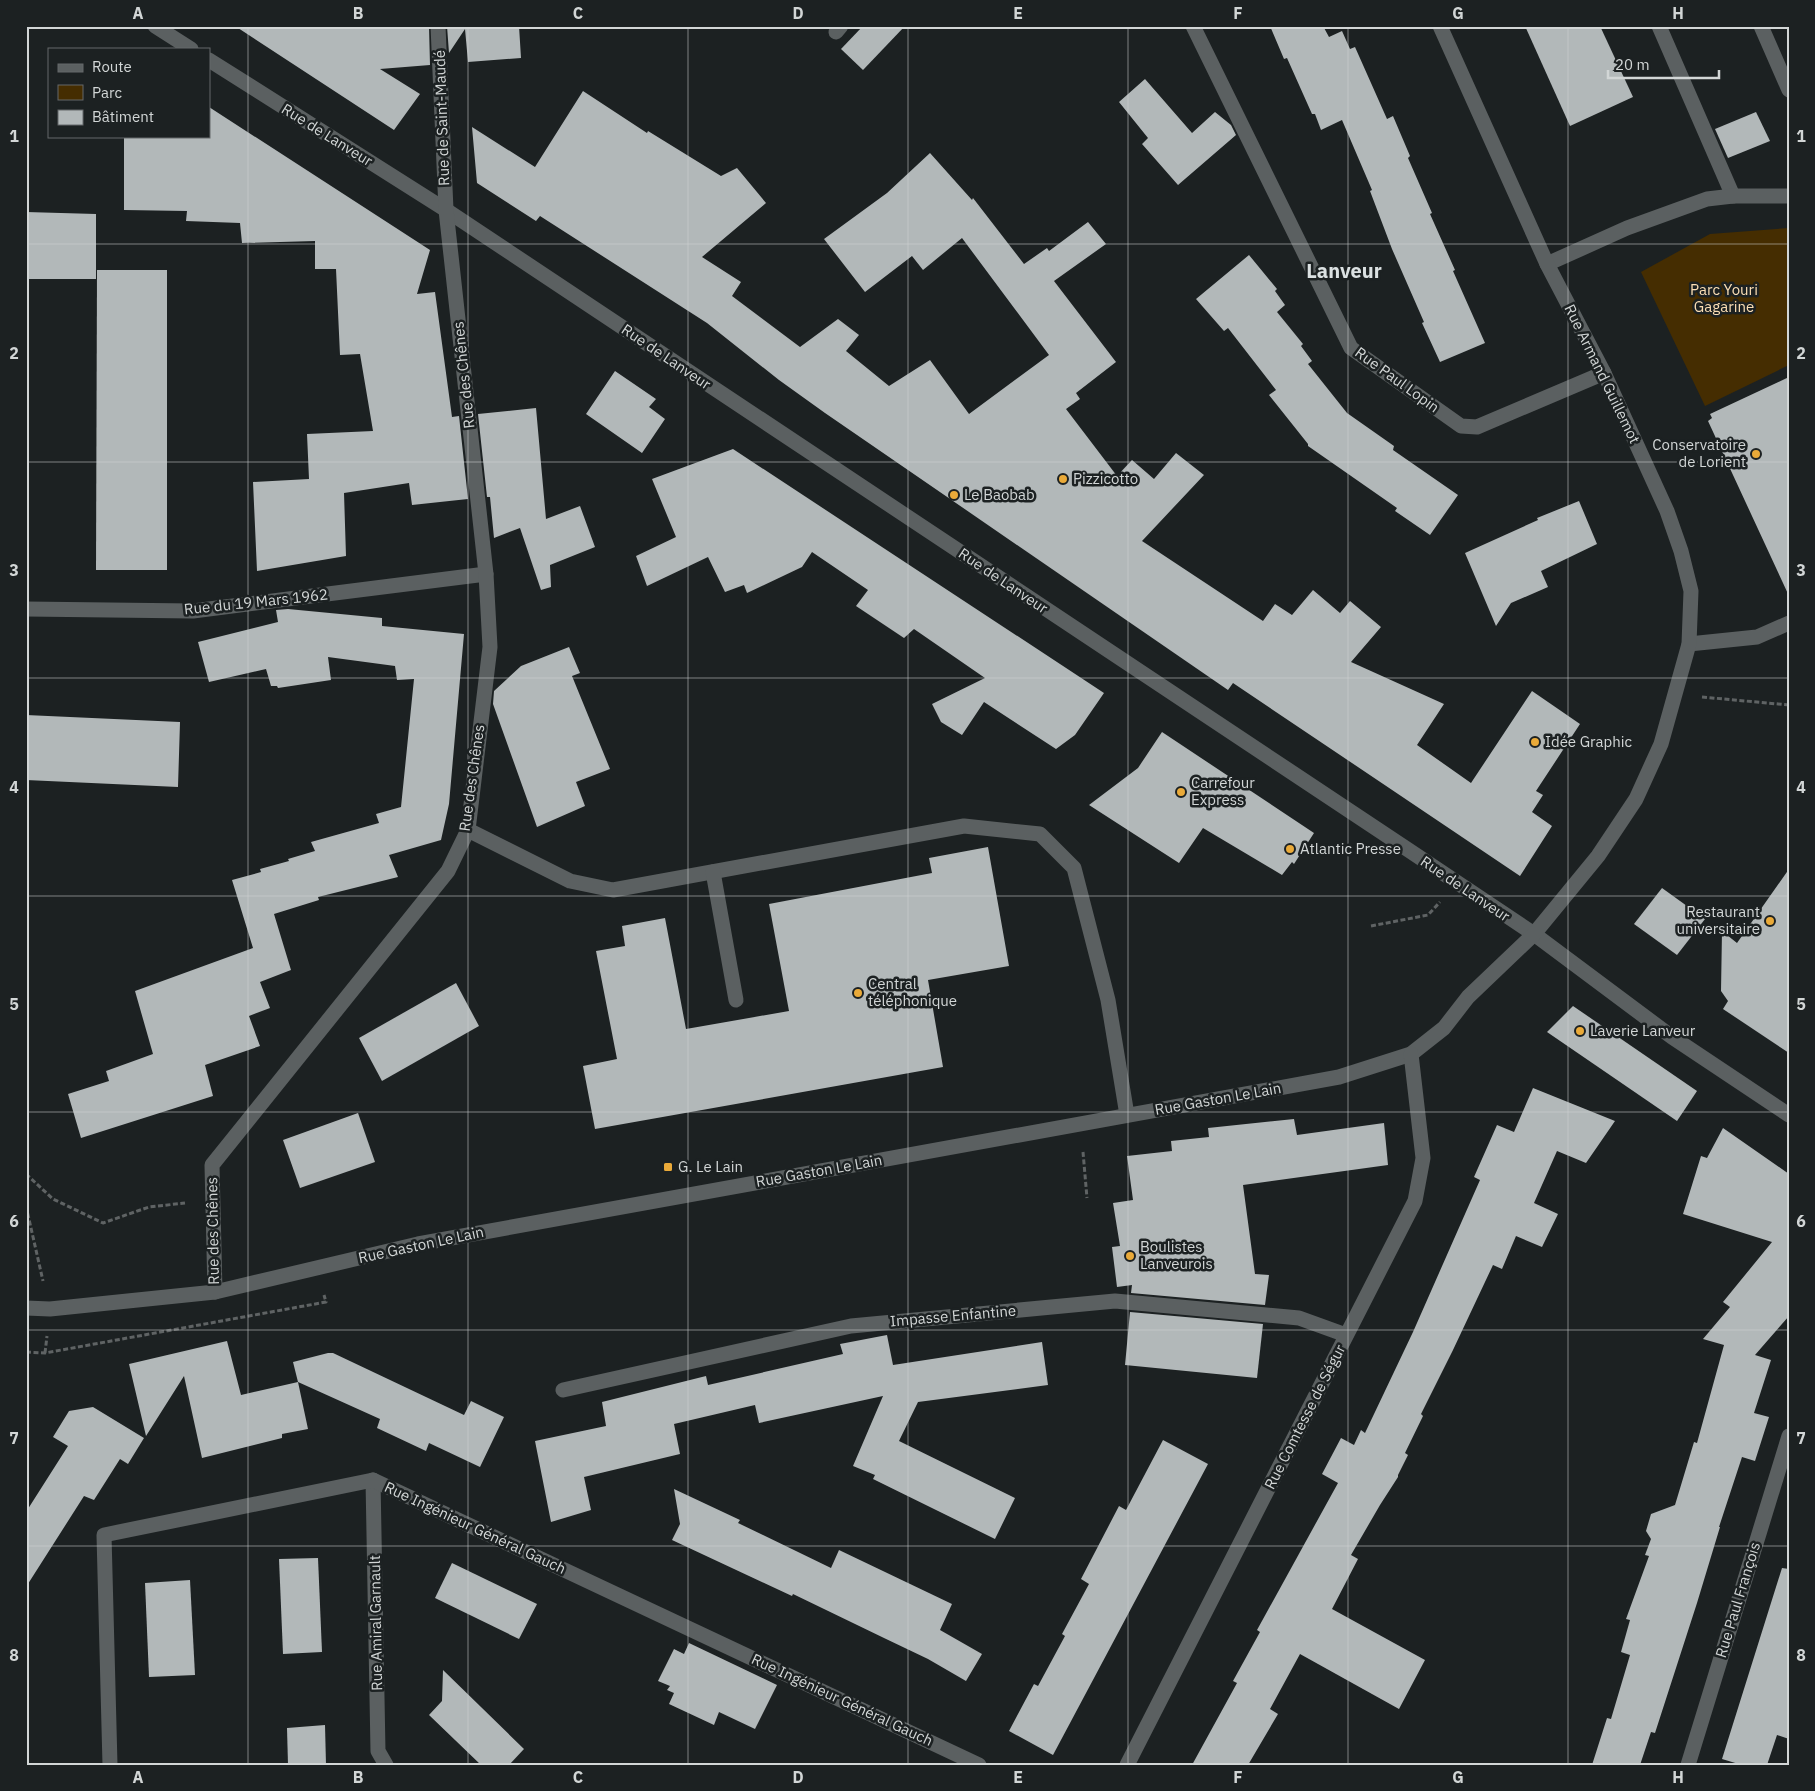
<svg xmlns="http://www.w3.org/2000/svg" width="1815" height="1791" font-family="'IBM Plex Sans',sans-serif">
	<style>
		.green { fill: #452d01 }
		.building { fill: #b2b8b9 }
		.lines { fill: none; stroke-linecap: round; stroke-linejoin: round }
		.path { stroke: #5f6364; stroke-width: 3; stroke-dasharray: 5 2.5; stroke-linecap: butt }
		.minor { stroke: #5b6061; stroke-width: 15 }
		.grid { fill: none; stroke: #d2d6d6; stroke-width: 1; stroke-opacity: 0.55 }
		.poi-dot { fill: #eaaa39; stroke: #1c2122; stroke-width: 2 }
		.labels { text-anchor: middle; stroke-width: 5; stroke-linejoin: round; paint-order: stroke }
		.street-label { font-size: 15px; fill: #d2d6d6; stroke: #1c2122 }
		.park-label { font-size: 15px; fill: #fbdeb4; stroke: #1c2122 }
		.poi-label { font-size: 15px; fill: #d2d6d6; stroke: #1c2122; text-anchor: start }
		.district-label { font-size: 20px; font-weight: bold; fill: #dbe1e2; stroke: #1c2122 }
		.neatline { fill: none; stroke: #d2d6d6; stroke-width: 2 }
		.grid-label { font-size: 16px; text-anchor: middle; font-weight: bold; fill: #d2d6d6 }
	</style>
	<rect width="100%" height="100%" fill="#1c2122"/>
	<path class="green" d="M 1789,228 L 1789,365 L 1705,406 L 1641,272 L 1710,234 Z"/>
	<g class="building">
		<path d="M 235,26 L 429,26 L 430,65 L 380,69 L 420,94 L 394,130 Z"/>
		<path d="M 447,26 L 519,26 L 521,58 L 468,62 L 465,29 L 449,53 Z"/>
		<path d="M 863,26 L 905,26 L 863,70 L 841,49 Z"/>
		<path d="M 1270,26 L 1323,26 L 1329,37 L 1342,31 L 1350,49 L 1355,47 L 1387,119 L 1393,116 L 1410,156 L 1408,158 L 1432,213 L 1430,214 L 1455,270 L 1453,271 L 1485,343 L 1440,362 L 1422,323 L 1424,322 L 1392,249 L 1370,191 L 1372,190 L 1342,120 L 1321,130 L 1315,114 L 1312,114 L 1287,58 L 1284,59 Z"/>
		<path d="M 1525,26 L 1600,26 L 1633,97 L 1570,126 Z"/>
		<path d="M 1145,79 L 1192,133 L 1215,112 L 1231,125 L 1236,135 L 1178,185 L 1142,144 L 1148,138 L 1119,102 Z"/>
		<path d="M 583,91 L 647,133 L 648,131 L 721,176 L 737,168 L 766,203 L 702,257 L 741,282 L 732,296 L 800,347 L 838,319 L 859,335 L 846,351 L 889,386 L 930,360 L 969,414 L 1049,355 L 962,238 L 923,270 L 912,256 L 865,292 L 824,239 L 887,193 L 930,153 L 972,200 L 973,198 L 1024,264 L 1047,248 L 1049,251 L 1088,222 L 1106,244 L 1054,281 L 1116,362 L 1076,393 L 1080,399 L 1066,409 L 1117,476 L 1132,460 L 1154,479 L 1176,453 L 1204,475 L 1142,541 L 1263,621 L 1275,604 L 1292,615 L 1313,590 L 1340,613 L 1350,601 L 1381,627 L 1351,662 L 1444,704 L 1417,745 L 1471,783 L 1532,691 L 1580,724 L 1536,791 L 1543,795 L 1532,812 L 1552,826 L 1520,876 L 1233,683 L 1228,690 L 825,413 L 779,380 L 707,323 L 540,216 L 536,221 L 477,183 L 472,127 L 535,167 Z"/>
		<path d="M 209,107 L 430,250 L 417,294 L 435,292 L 452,417 L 459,416 L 468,499 L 412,505 L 409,483 L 344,493 L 346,556 L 257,571 L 253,482 L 309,479 L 307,434 L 373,431 L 360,354 L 340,355 L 336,269 L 315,269 L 315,241 L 242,243 L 240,223 L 186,221 L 187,211 L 124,210 L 124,136 L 209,136 Z"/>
		<path d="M 1756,112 L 1770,141 L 1728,158 L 1715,129 Z"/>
		<path d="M 26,212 L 96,214 L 96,279 L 26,279 Z"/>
		<path d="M 1249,255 L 1277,289 L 1275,291 L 1285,305 L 1277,312 L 1303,344 L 1301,346 L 1312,361 L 1308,364 L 1347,413 L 1394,446 L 1393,450 L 1458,495 L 1430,535 L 1395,511 L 1397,508 L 1308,446 L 1308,444 L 1269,395 L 1276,390 L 1228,328 L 1224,331 L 1196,299 Z"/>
		<path d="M 97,270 L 167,270 L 167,570 L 96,570 Z"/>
		<path d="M 615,371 L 656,399 L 649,407 L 665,419 L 642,453 L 586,414 Z"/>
		<path d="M 1789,377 L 1789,596 L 1708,421 L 1712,418 L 1710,414 Z"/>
		<path d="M 536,408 L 546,519 L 580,506 L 595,547 L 550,565 L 551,587 L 541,590 L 520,528 L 494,538 L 490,497 L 487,497 L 478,414 Z"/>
		<path d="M 733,449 L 1104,693 L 1075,735 L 1056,749 L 984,702 L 962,735 L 941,722 L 932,704 L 985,678 L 914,629 L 904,638 L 856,606 L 868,590 L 812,552 L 802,567 L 747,593 L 744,585 L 725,592 L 708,557 L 647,586 L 636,556 L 676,537 L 652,479 Z"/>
		<path d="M 1579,501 L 1597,544 L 1541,571 L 1548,587 L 1511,603 L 1496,626 L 1465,553 L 1538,520 L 1537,518 Z"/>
		<path d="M 288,609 L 382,618 L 382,626 L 464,634 L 449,804 L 441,840 L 389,855 L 398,877 L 318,897 L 319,900 L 274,914 L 291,970 L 260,982 L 270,1008 L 249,1016 L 260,1046 L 205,1065 L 213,1096 L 81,1138 L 68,1094 L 109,1081 L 106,1071 L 153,1054 L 135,991 L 253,948 L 232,880 L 261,872 L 260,869 L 289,861 L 288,859 L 315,851 L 311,842 L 379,823 L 376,814 L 401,807 L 414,679 L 397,680 L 395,666 L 328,657 L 331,680 L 278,688 L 277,686 L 271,686 L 266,669 L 209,682 L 198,642 L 278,622 L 276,610 Z"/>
		<path d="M 569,647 L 580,673 L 572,676 L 610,769 L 576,782 L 585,806 L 537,827 L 493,704 L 494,691 L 521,666 Z"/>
		<path d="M 26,715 L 180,722 L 178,787 L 26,780 Z"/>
		<path d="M 1162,732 L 1314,833 L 1294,864 L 1292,862 L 1282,875 L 1203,828 L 1179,863 L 1089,805 L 1138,768 Z"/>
		<path d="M 988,847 L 1009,966 L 928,980 L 943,1067 L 595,1129 L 583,1066 L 617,1059 L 596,951 L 625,946 L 622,926 L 665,918 L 686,1029 L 789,1011 L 769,904 L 932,873 L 929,858 Z"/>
		<path d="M 1789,869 L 1789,1053 L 1723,1009 L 1728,1001 L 1721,991 L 1722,931 L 1737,943 Z"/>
		<path d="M 1662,888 L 1705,919 L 1677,955 L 1634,924 Z"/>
		<path d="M 456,983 L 479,1026 L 382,1081 L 359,1038 Z"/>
		<path d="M 1573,1006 L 1697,1091 L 1677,1121 L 1547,1032 Z"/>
		<path d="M 1533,1088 L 1615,1121 L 1586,1163 L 1557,1151 L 1534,1203 L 1558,1214 L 1542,1247 L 1516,1236 L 1502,1269 L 1493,1265 L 1453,1350 L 1421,1414 L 1423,1416 L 1405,1453 L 1408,1455 L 1398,1475 L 1398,1477 L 1380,1505 L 1351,1555 L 1358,1559 L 1332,1609 L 1425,1660 L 1399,1709 L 1300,1654 L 1270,1709 L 1278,1714 L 1248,1765 L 1192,1765 L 1237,1683 L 1233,1681 L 1260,1632 L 1257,1630 L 1338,1483 L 1322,1474 L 1341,1438 L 1354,1445 L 1361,1430 L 1365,1433 L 1413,1332 L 1480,1180 L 1474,1177 L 1497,1125 L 1514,1132 Z"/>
		<path d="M 358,1113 L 375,1162 L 300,1188 L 283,1140 Z"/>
		<path d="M 1294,1119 L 1297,1135 L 1384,1123 L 1388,1165 L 1243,1185 L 1255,1274 L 1269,1275 L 1265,1305 L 1131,1293 L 1132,1285 L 1117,1287 L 1112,1247 L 1120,1246 L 1113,1203 L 1133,1200 L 1127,1156 L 1172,1151 L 1171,1141 L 1209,1137 L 1208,1128 Z"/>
		<path d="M 1723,1128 L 1789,1174 L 1789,1316 L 1755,1355 L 1771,1360 L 1754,1413 L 1769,1417 L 1755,1461 L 1742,1457 L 1719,1527 L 1720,1527 L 1697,1603 L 1655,1733 L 1651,1732 L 1640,1765 L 1592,1765 L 1607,1718 L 1611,1719 L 1630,1655 L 1621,1652 L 1630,1620 L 1626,1619 L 1649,1556 L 1645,1555 L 1651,1539 L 1646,1531 L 1651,1514 L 1675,1505 L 1694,1442 L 1697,1443 L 1724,1345 L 1703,1339 L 1730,1307 L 1723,1302 L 1772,1242 L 1683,1214 L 1701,1156 L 1707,1158 Z"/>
		<path d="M 1130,1312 L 1263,1324 L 1257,1378 L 1125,1365 Z"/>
		<path d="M 887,1335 L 893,1365 L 1042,1342 L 1048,1385 L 918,1402 L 899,1441 L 1015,1498 L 995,1539 L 873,1479 L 875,1475 L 853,1466 L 883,1396 L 759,1423 L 755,1405 L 674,1424 L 680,1454 L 584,1477 L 591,1510 L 551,1522 L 535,1441 L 606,1426 L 602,1402 L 706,1376 L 708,1385 L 843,1354 L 840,1344 Z"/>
		<path d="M 227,1341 L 241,1395 L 298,1382 L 308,1429 L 282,1434 L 282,1438 L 202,1458 L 184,1376 L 146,1436 L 129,1364 Z"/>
		<path d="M 328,1353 L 333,1353 L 464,1415 L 471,1401 L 504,1417 L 480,1467 L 429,1443 L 426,1451 L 377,1428 L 380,1419 L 298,1382 L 293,1362 Z"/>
		<path d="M 93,1407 L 144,1438 L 128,1464 L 120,1459 L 94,1500 L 84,1496 L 26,1587 L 26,1512 L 68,1446 L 53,1437 L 69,1411 Z"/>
		<path d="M 1163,1440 L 1208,1464 L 1053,1755 L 1009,1731 L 1034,1684 L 1038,1686 L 1065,1636 L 1062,1634 L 1089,1584 L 1081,1579 L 1119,1506 L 1126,1510 Z"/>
		<path d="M 674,1489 L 740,1520 L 738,1523 L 831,1568 L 839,1550 L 952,1604 L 940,1630 L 982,1654 L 966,1681 L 928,1659 L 884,1638 L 793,1594 L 792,1596 L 672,1540 L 680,1524 Z"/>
		<path d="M 318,1558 L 322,1652 L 283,1654 L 279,1559 Z"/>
		<path d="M 452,1563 L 537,1604 L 519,1639 L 435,1598 Z"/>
		<path d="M 1782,1568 L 1789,1569 L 1789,1739 L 1777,1735 L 1767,1765 L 1742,1765 L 1722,1759 Z"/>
		<path d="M 190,1580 L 195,1675 L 149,1677 L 145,1583 Z"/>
		<path d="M 689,1643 L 777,1685 L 755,1729 L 719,1712 L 714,1725 L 669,1704 L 674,1693 L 667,1690 L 670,1686 L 658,1681 L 674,1649 L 684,1654 Z"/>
		<path d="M 443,1670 L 524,1749 L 509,1765 L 481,1765 L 429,1715 L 442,1701 Z"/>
		<path d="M 325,1725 L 326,1765 L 288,1765 L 287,1728 Z"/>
	</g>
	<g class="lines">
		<g class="path">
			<path d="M 1702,697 L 1789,705"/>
			<path d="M 1371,926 L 1428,915 L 1440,902"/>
			<path d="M 1083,1152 L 1087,1198"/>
			<path d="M 26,1174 L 53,1199 L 103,1223 L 149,1207 L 185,1203"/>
			<path d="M 26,1206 L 43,1281"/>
			<path d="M 26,1352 L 45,1353 L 326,1302 L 324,1295"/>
			<path d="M 45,1353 L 47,1336"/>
		</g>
		<g class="minor">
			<path d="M 155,26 L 191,49"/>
			<path d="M 1193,26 L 1351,348 L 1461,426 L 1477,427 L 1604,373"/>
			<path d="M 1659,26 L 1733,196"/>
			<path d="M 1761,26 L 1789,90"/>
			<path d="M 836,32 L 841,26"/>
			<path d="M 209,60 L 446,210 L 1407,849 L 1534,934 L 1672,1037 L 1789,1115"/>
			<path d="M 1547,264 L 1627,228 L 1707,199 L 1733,196 L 1789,196"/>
			<path d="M 26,609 L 193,611 L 486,574"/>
			<path d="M 1689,644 L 1757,637 L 1789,623"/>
			<path d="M 468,830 L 570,881 L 613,890 L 964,826 L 1040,834 L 1074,868 L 1108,1000 L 1127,1115"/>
			<path d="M 713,872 L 736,1000"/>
			<path d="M 215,1292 L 212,1165 L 448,871 L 468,830 L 490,647 L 486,574 L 446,210 L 438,26"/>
			<path d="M 26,1308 L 50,1309 L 215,1292 L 418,1244 L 1339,1077 L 1411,1054 L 1444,1028 L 1468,997 L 1534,934 L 1598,856 L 1636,799 L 1661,744 L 1689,644 L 1691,591 L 1681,551 L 1667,511 L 1604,373 L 1547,264 L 1440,26"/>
			<path d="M 563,1390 L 851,1326 L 1115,1301 L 1299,1318 L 1346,1335"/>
			<path d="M 373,1480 L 378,1751 L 386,1765"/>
			<path d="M 110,1765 L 104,1535 L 373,1480 L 979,1765"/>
			<path d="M 1127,1765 L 1415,1201 L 1423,1158 L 1411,1054"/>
			<path d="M 1688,1765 L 1789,1436"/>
		</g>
	</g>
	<path class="grid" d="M 248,26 L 248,1765M 468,26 L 468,1765M 688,26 L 688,1765M 908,26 L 908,1765M 1128,26 L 1128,1765M 1348,26 L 1348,1765M 1568,26 L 1568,1765M 26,244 L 1789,244M 26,462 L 1789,462M 26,678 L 1789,678M 26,896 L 1789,896M 26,1112 L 1789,1112M 26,1330 L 1789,1330M 26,1546 L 1789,1546"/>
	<g class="poi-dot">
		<circle cx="1756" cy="454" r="5"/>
		<circle cx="1063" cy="479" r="5"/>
		<circle cx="954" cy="495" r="5"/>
		<circle cx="1535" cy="742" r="5"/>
		<circle cx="1181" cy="792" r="5"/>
		<circle cx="1290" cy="849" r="5"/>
		<circle cx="1770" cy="921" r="5"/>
		<circle cx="858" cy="993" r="5"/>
		<circle cx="1580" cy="1031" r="5"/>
		<rect x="663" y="1162" width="10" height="10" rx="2.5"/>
		<circle cx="1130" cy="1256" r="5"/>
	</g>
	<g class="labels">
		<g class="street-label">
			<text transform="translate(442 118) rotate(-92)" y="5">Rue de Saint-Maudé</text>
			<text transform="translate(327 135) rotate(32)" y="5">Rue de Lanveur</text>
			<text transform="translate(666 357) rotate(34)" y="5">Rue de Lanveur</text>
			<text transform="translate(1602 374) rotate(64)" y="5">Rue Armand Guillemot</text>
			<text transform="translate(464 375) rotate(-96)" y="5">Rue des Chênes</text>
			<text transform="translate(1397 380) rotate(36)" y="5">Rue Paul Lopin</text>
			<text transform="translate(1003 581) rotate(34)" y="5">Rue de Lanveur</text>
			<text transform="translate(256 602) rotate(-6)" y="5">Rue du 19 Mars 1962</text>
			<text transform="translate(472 778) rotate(-82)" y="5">Rue des Chênes</text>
			<text transform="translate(1465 889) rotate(34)" y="5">Rue de Lanveur</text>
			<text transform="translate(1218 1099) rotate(-10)" y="5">Rue Gaston Le Lain</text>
			<text transform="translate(819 1171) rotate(-10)" y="5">Rue Gaston Le Lain</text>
			<text transform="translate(213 1231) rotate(-91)" y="5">Rue des Chênes</text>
			<text transform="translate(421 1245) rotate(-12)" y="5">Rue Gaston Le Lain</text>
			<text transform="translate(953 1316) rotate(-5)" y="5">Impasse Enfantine</text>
			<text transform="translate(1305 1417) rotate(-63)" y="5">Rue Comtesse de Ségur</text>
			<text transform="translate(475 1528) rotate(25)" y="5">Rue Ingénieur Général Gauch</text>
			<text transform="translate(1738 1600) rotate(-73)" y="5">Rue Paul François</text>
			<text transform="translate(376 1623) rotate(-91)" y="5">Rue Amiral Garnault</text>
			<text transform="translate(842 1700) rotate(25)" y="5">Rue Ingénieur Général Gauch</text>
		</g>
		<g class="park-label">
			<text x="1724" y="295">Parc Youri<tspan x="1724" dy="17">Gagarine</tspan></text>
		</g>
		<g class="poi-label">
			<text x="1746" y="450" text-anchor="end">Conservatoire<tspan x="1746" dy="17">de Lorient</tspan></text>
			<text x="1073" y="484">Pizzicotto</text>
			<text x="964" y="500">Le Baobab</text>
			<text x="1545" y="747">Idée Graphic</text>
			<text x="1191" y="788">Carrefour<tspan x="1191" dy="17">Express</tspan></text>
			<text x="1300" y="854">Atlantic Presse</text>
			<text x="1760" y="917" text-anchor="end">Restaurant<tspan x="1760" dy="17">universitaire</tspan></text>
			<text x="868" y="989">Central<tspan x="868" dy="17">téléphonique</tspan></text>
			<text x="1590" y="1036">Laverie Lanveur</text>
			<text x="678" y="1172">G. Le Lain</text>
			<text x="1140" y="1252">Boulistes<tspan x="1140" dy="17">Lanveurois</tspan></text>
		</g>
		<g class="district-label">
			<text x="1344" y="278">Lanveur</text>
		</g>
	</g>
	<rect width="1815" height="1791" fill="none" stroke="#1c2122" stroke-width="55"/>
	<rect x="48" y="48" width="162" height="90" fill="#1c2122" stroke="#65696a"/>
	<rect x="58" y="64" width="25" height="8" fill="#5b6061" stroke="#65696a"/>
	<text x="92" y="72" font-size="15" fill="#d2d6d6">Route</text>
	<rect x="58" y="85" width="25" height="15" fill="#452d01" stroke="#65696a"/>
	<text x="92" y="98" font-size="15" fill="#d2d6d6">Parc</text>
	<rect x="58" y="110" width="25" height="15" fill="#b2b8b9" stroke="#65696a"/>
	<text x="92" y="122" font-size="15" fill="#d2d6d6">Bâtiment</text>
	<path d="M1608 70v8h111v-8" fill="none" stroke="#d2d6d6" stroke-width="2.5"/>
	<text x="1615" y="70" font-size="15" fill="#d2d6d6" stroke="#1c2122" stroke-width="4" paint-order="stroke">20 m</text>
	<rect x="28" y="28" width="1760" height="1736" class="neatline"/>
	<g class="grid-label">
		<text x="138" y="19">A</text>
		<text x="358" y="19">B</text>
		<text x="578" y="19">C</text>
		<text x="798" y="19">D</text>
		<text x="1018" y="19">E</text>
		<text x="1238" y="19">F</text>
		<text x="1458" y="19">G</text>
		<text x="1678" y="19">H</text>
		<text x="14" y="142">1</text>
		<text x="1801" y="142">1</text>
		<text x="14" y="359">2</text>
		<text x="1801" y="359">2</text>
		<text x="14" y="576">3</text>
		<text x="1801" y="576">3</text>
		<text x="14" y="793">4</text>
		<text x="1801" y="793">4</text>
		<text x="14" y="1010">5</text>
		<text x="1801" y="1010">5</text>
		<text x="14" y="1227">6</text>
		<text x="1801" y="1227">6</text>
		<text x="14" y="1444">7</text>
		<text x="1801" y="1444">7</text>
		<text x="14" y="1661">8</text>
		<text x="1801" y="1661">8</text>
		<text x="138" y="1783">A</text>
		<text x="358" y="1783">B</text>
		<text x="578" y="1783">C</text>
		<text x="798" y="1783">D</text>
		<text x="1018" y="1783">E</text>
		<text x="1238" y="1783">F</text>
		<text x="1458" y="1783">G</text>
		<text x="1678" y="1783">H</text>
	</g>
</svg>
